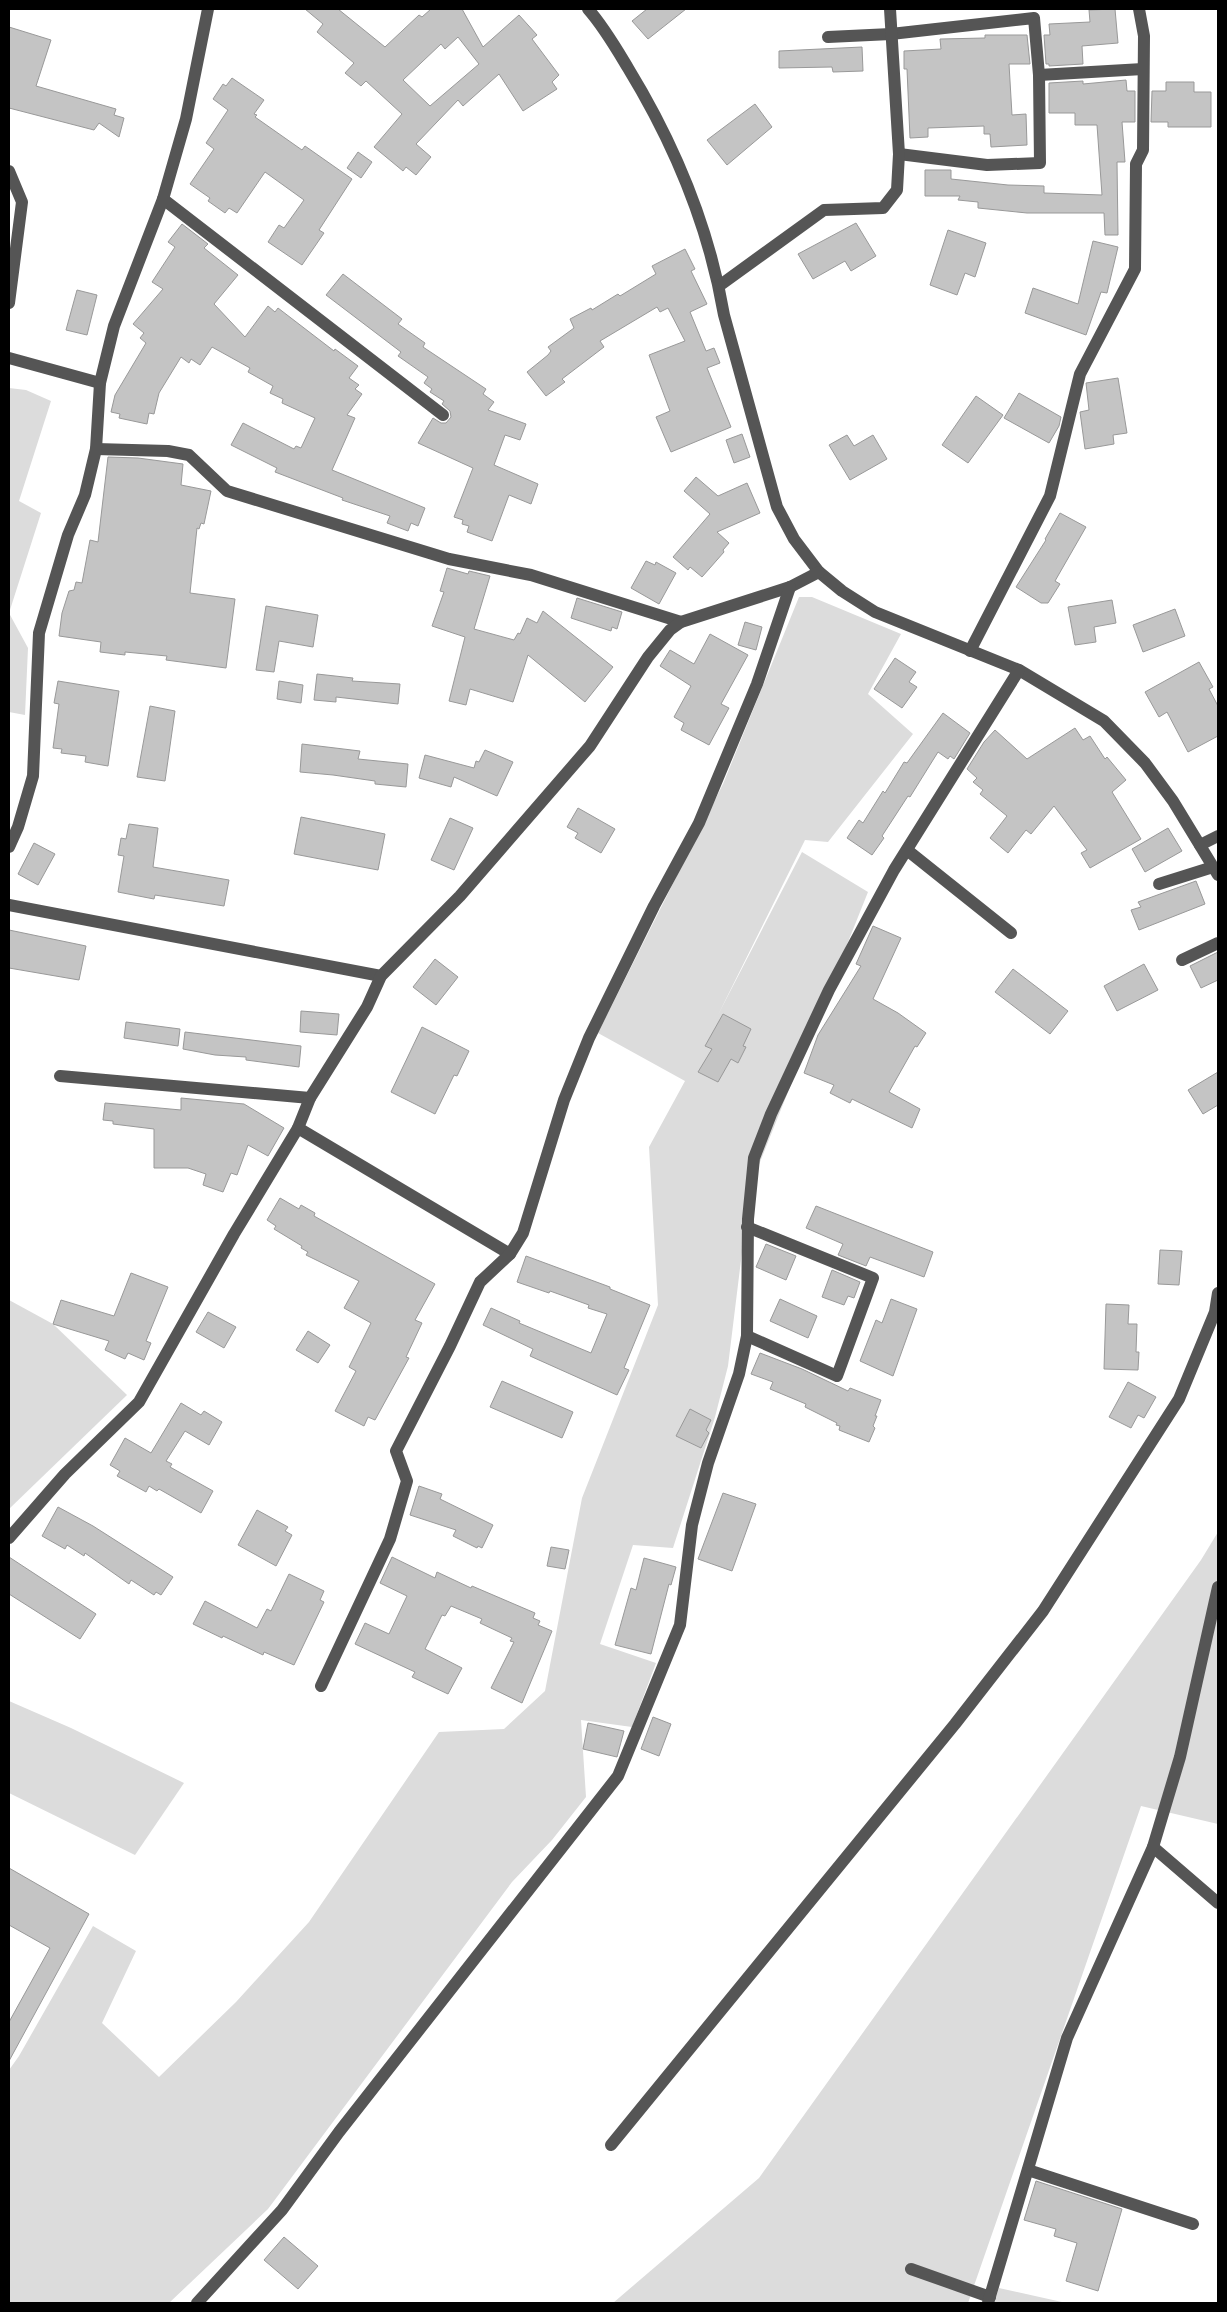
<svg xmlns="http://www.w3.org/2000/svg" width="1227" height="2312" font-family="Barlow,sans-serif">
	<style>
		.green { fill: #dcdcdc }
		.building { fill: #c4c4c4; stroke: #999; fill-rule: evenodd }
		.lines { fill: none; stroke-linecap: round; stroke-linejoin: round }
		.minor { stroke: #555; stroke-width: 12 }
	</style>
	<rect width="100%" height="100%" fill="#fff"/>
	<g class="green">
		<path d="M 9,388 L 26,390 L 51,401 L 19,501 L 41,513 L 9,613 L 28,648 L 25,715 L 9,712 Z"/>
		<path d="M 799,597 L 812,597 L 901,634 L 868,694 L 913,734 L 828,842 L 805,840 L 718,1015 L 802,852 L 868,892 L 750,1187 L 728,1366 L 715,1417 L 673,1548 L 633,1545 L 600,1644 L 656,1663 L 632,1727 L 581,1720 L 586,1797 L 552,1840 L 512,1882 L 268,2209 L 169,2303 L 9,2303 L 9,2070 L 19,2056 L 93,1926 L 136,1951 L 102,2023 L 159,2077 L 236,2002 L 309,1922 L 439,1732 L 504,1729 L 545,1691 L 582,1498 L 658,1305 L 649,1147 L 685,1081 L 598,1033 L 723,784 Z"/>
		<path d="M 9,1300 L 53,1324 L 127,1395 L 9,1509 Z"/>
		<path d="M 1218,1532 L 1218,1824 L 1141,1806 L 968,2303 L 613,2303 L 759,2178 L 1201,1560 Z"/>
		<path d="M 9,1701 L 71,1728 L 184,1783 L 135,1855 L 9,1793 Z"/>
		<path d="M 999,2288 L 1062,2302 L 1064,2303 L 994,2303 Z"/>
	</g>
	<g class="building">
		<path d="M 305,9 L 338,9 L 385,47 L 419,15 L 422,17 L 431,9 L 462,9 L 483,47 L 519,15 L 537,35 L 532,39 L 559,75 L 552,82 L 557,89 L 523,111 L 499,74 L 463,106 L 458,100 L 416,144 L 431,157 L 416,175 L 406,167 L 403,171 L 374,147 L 402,114 L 366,81 L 361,86 L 345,73 L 354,63 L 317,32 L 323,24 ZM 458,37 L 479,64 L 430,106 L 403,80 L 441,44 L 445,49 Z"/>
		<path d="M 647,9 L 686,9 L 648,39 L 632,21 Z"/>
		<path d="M 1115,9 L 1118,43 L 1082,46 L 1083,64 L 1049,66 L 1049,64 L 1046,64 L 1044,35 L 1050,35 L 1049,24 L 1090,22 L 1089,10 Z"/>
		<path d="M 9,27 L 51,40 L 36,86 L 116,109 L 114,115 L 124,118 L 119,137 L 99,123 L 94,130 L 9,108 Z"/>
		<path d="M 985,35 L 1027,35 L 1030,64 L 1009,64 L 1012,115 L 1026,114 L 1027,145 L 991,147 L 990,134 L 984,134 L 984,126 L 928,128 L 928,137 L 910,138 L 907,69 L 904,69 L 904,51 L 941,49 L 940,39 L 985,38 Z"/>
		<path d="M 862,47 L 863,71 L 833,72 L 832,67 L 779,68 L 779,51 Z"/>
		<path d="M 232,78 L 264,100 L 254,114 L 257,115 L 255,117 L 302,150 L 305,146 L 352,179 L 319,230 L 324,233 L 302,265 L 268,242 L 279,225 L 284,228 L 304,200 L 265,172 L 237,213 L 229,208 L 225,213 L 208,201 L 210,198 L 190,184 L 214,149 L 206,143 L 228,110 L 213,99 L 223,84 L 226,86 Z"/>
		<path d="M 1126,80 L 1127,91 L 1135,91 L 1135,122 L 1122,122 L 1125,162 L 1117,162 L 1118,235 L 1105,235 L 1104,213 L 1027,213 L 978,208 L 978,202 L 958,200 L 960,196 L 925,196 L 925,170 L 951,170 L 951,179 L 1008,185 L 1044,186 L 1044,193 L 1102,195 L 1097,125 L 1075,125 L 1075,113 L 1049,113 L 1049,83 L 1083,81 L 1083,84 Z"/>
		<path d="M 1166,82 L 1194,82 L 1194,92 L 1211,92 L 1211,127 L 1168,127 L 1168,122 L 1151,122 L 1152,91 L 1166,91 Z"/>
		<path d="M 755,104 L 772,127 L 727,165 L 707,140 Z"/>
		<path d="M 358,152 L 372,162 L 361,178 L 347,168 Z"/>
		<path d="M 856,223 L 876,256 L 851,271 L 845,261 L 813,279 L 798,254 Z"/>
		<path d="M 182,224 L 208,244 L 204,248 L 238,275 L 214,304 L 245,337 L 268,306 L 275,312 L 278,308 L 334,351 L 335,349 L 358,366 L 349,378 L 359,385 L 355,389 L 362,394 L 347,415 L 355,418 L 332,470 L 425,508 L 418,526 L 411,523 L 408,531 L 387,523 L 390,516 L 342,500 L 343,498 L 275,472 L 277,468 L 231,445 L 243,423 L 294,449 L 296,446 L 301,448 L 315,418 L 282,403 L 283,399 L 270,393 L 273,386 L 248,372 L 250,368 L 212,347 L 200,365 L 191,359 L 189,363 L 181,357 L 159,393 L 154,414 L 149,413 L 147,424 L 119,418 L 120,414 L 111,412 L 115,395 L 146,343 L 140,338 L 144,333 L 133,324 L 163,289 L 152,282 L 175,247 L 168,242 Z"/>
		<path d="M 948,230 L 986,243 L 975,277 L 965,273 L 957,295 L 930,285 Z"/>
		<path d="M 1093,241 L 1118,247 L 1107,293 L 1101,292 L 1086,335 L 1025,313 L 1033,288 L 1078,304 Z"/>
		<path d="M 685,249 L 695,269 L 691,271 L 707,304 L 690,312 L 706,351 L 714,348 L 720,363 L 707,368 L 731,427 L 671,452 L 656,417 L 670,411 L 649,355 L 685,341 L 668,308 L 660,312 L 657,307 L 600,341 L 604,347 L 562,379 L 565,382 L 546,396 L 527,372 L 548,355 L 551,351 L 548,347 L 574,328 L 570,319 L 591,308 L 592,310 L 618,294 L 620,296 L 656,274 L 652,266 Z"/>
		<path d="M 343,274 L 402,319 L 398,324 L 425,343 L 423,347 L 486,389 L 483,394 L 494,402 L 488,410 L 526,424 L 520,440 L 505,435 L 494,465 L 538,484 L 531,504 L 509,495 L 492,541 L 467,532 L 469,526 L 462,524 L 463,520 L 454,517 L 473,468 L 418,443 L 433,418 L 441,423 L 446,423 L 451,417 L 450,411 L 442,404 L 444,401 L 430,392 L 432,389 L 424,383 L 428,377 L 398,356 L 401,352 L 326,295 Z"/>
		<path d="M 77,290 L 97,295 L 87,335 L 66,330 Z"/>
		<path d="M 1118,378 L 1127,433 L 1113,435 L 1114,444 L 1085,449 L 1080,412 L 1089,410 L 1086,383 Z"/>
		<path d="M 1019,393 L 1061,417 L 1059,426 L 1049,443 L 1004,418 Z"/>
		<path d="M 976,396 L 1003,415 L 968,463 L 942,445 Z"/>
		<path d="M 742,434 L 750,457 L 734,463 L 726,440 Z"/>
		<path d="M 847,435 L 854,446 L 873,435 L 887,459 L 850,480 L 829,445 Z"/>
		<path d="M 108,457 L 138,458 L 183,464 L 181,485 L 211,491 L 204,524 L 201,523 L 199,529 L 197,528 L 190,593 L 235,599 L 226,668 L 166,660 L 167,656 L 125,652 L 125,655 L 100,652 L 101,642 L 59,636 L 62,613 L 69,591 L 74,590 L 76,582 L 82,583 L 90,540 L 98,542 Z"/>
		<path d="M 696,477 L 718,496 L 747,483 L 760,513 L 717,532 L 729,543 L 723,550 L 724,552 L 702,577 L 690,567 L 688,570 L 673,557 L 710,514 L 684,491 Z"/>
		<path d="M 1060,513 L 1086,527 L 1055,581 L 1060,584 L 1048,603 L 1041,603 L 1016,587 L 1046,540 L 1045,539 Z"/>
		<path d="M 646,561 L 655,565 L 656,562 L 676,573 L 659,604 L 631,588 Z"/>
		<path d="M 447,568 L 468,574 L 469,571 L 490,576 L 474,629 L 514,640 L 518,633 L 520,634 L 527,618 L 537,623 L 543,611 L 613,667 L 585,702 L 528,655 L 513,702 L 470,689 L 466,705 L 449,701 L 465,637 L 432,626 L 444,592 L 440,591 Z"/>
		<path d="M 577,598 L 622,612 L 617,629 L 612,627 L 611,631 L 571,618 Z"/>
		<path d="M 1112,600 L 1116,623 L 1094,627 L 1096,642 L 1075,645 L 1068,607 Z"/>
		<path d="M 266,606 L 318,615 L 313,647 L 279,641 L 274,672 L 256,670 Z"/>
		<path d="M 1175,609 L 1185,636 L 1143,652 L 1133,625 Z"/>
		<path d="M 745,622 L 762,627 L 756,650 L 738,645 Z"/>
		<path d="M 710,634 L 748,655 L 721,704 L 729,708 L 709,745 L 681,730 L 684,723 L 674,717 L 691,686 L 660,666 L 670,650 L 694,664 Z"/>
		<path d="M 895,658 L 916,672 L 909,682 L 917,687 L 902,708 L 874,689 Z"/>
		<path d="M 1199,662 L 1213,687 L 1209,689 L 1218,706 L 1218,736 L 1188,752 L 1167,712 L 1159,717 L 1145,692 Z"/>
		<path d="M 317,674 L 353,678 L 352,681 L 400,684 L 398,704 L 336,697 L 336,702 L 314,700 Z"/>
		<path d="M 58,681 L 119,691 L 108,766 L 85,762 L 86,756 L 61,753 L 62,749 L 53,748 L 59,704 L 54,703 Z"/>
		<path d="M 279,681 L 303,685 L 301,703 L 277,699 Z"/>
		<path d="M 150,706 L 175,711 L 165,781 L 137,777 Z"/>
		<path d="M 943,713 L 970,733 L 954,759 L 950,756 L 948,759 L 938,752 L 910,797 L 908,796 L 882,836 L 884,838 L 872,855 L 847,838 L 859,820 L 863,823 L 883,791 L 885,793 L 904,762 L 907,763 Z"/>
		<path d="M 1075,728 L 1083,740 L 1090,736 L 1105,759 L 1107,757 L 1126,780 L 1112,792 L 1141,839 L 1090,868 L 1081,853 L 1087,850 L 1054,806 L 1031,834 L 1026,830 L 1008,853 L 990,838 L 1007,816 L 980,794 L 983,790 L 973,782 L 977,778 L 967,769 L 984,742 L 995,730 L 1027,759 Z"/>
		<path d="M 302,744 L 360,751 L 358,759 L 408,764 L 406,787 L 375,784 L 375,781 L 333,775 L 300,772 Z"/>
		<path d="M 485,750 L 513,762 L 497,796 L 454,777 L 451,787 L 419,778 L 425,755 L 474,768 L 476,761 L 479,762 Z"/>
		<path d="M 578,808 L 615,829 L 601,853 L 575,838 L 578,833 L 567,827 Z"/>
		<path d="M 301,817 L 385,834 L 378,870 L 294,854 Z"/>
		<path d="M 450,818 L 473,828 L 454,870 L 431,860 Z"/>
		<path d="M 129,824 L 158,828 L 153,867 L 229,880 L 224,906 L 155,895 L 154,899 L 118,892 L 124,856 L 118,855 L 121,838 L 126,839 Z"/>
		<path d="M 1168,828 L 1182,851 L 1145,872 L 1132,849 Z"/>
		<path d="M 34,843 L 55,854 L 38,885 L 18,874 Z"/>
		<path d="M 1196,881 L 1205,904 L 1139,930 L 1131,910 L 1141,907 L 1138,902 Z"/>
		<path d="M 873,926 L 901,938 L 873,999 L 898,1013 L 926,1033 L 917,1047 L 915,1046 L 889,1092 L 920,1109 L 912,1128 L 852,1099 L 850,1103 L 830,1093 L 834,1085 L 804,1073 L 818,1035 L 861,966 L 856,964 Z"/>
		<path d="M 9,930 L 86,946 L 79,980 L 9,968 Z"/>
		<path d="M 1218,952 L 1218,980 L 1201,988 L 1190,966 Z"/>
		<path d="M 435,959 L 458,977 L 436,1005 L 413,987 Z"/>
		<path d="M 1144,964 L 1158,990 L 1117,1011 L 1104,986 Z"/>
		<path d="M 1013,969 L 1068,1011 L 1050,1034 L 995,992 Z"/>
		<path d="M 301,1011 L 339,1014 L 337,1035 L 300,1032 Z"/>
		<path d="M 723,1014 L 751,1029 L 743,1046 L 746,1047 L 738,1063 L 731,1059 L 718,1082 L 698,1072 L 712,1049 L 705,1046 Z"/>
		<path d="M 126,1022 L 180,1029 L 178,1046 L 124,1038 Z"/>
		<path d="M 422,1027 L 469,1051 L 457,1076 L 454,1075 L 435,1114 L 391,1092 Z"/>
		<path d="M 185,1032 L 301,1046 L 299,1067 L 246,1060 L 246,1057 L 215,1055 L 183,1049 Z"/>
		<path d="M 1218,1072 L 1218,1105 L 1203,1114 L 1188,1090 Z"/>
		<path d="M 181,1098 L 244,1104 L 284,1128 L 268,1156 L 248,1145 L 237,1175 L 231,1173 L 223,1192 L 203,1185 L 206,1174 L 188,1168 L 154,1168 L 154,1129 L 113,1124 L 113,1121 L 103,1120 L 105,1103 L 181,1110 Z"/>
		<path d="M 280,1198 L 299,1209 L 301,1205 L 315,1213 L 314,1216 L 435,1284 L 415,1320 L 422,1323 L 406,1357 L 409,1358 L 375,1420 L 368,1417 L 364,1426 L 335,1411 L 356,1371 L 349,1367 L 371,1323 L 344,1308 L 359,1281 L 306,1255 L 308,1252 L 301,1248 L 302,1246 L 274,1229 L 276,1226 L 267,1220 Z"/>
		<path d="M 816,1206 L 933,1252 L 924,1277 L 870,1257 L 866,1266 L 838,1255 L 843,1244 L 806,1228 Z"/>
		<path d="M 766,1244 L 796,1256 L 786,1280 L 756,1267 Z"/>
		<path d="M 1160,1250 L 1182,1251 L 1179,1285 L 1158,1284 Z"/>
		<path d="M 526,1256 L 610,1287 L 610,1289 L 650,1305 L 624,1368 L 629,1370 L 617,1395 L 530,1356 L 533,1349 L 483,1325 L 491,1308 L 520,1321 L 519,1323 L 591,1353 L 607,1314 L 588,1308 L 589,1305 L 550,1291 L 549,1293 L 517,1282 Z"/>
		<path d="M 832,1270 L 860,1282 L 854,1298 L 848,1296 L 844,1305 L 822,1297 Z"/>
		<path d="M 131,1273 L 168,1287 L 146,1341 L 151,1343 L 144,1360 L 128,1353 L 125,1359 L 105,1350 L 109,1341 L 53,1324 L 61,1300 L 114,1316 Z"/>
		<path d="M 780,1299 L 817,1316 L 808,1338 L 770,1321 Z"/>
		<path d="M 891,1299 L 917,1309 L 893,1376 L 860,1361 L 876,1320 L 882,1323 Z"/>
		<path d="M 1106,1304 L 1129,1305 L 1128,1324 L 1137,1324 L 1136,1352 L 1139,1352 L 1138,1370 L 1104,1369 Z"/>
		<path d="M 208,1312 L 236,1327 L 224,1348 L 196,1332 Z"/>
		<path d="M 308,1331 L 330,1345 L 318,1363 L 296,1350 Z"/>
		<path d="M 760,1353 L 802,1369 L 848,1391 L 850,1388 L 881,1400 L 875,1416 L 877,1416 L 873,1426 L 875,1428 L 869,1442 L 839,1430 L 840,1426 L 836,1425 L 837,1423 L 805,1407 L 806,1404 L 770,1389 L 773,1382 L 751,1374 Z"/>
		<path d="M 502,1381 L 573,1412 L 562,1438 L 490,1407 Z"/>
		<path d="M 1128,1382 L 1156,1397 L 1144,1418 L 1138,1415 L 1131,1428 L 1109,1417 Z"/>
		<path d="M 181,1403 L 201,1415 L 204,1411 L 222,1422 L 209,1445 L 185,1431 L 166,1461 L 172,1464 L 170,1467 L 213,1491 L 201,1513 L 159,1489 L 157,1491 L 149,1486 L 146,1492 L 117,1476 L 120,1471 L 110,1465 L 125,1438 L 151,1453 Z"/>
		<path d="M 690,1409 L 711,1420 L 706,1430 L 709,1433 L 701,1448 L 676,1436 Z"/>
		<path d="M 419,1486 L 442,1494 L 440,1499 L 493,1525 L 482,1548 L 478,1546 L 477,1548 L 453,1536 L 456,1530 L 410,1515 Z"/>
		<path d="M 723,1493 L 756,1504 L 732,1571 L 698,1559 Z"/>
		<path d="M 58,1507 L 93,1526 L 173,1577 L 161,1595 L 156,1592 L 154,1595 L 131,1580 L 129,1584 L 85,1553 L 84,1556 L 67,1545 L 65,1549 L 42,1536 Z"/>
		<path d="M 257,1510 L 288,1527 L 285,1531 L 292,1535 L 276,1566 L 238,1545 Z"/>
		<path d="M 551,1547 L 569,1550 L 565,1569 L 547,1566 Z"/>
		<path d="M 9,1557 L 96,1614 L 80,1639 L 9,1594 Z"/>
		<path d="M 392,1557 L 435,1578 L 437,1572 L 471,1588 L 472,1586 L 535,1613 L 533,1618 L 540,1621 L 538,1625 L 552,1631 L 522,1703 L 491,1688 L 514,1642 L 510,1641 L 512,1638 L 480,1623 L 482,1619 L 451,1606 L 445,1616 L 442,1615 L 425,1649 L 462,1668 L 448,1694 L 412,1677 L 415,1672 L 355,1644 L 365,1623 L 389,1634 L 407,1596 L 380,1583 Z"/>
		<path d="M 644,1558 L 676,1567 L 671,1585 L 669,1584 L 651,1654 L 615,1645 L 631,1588 L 636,1590 Z"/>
		<path d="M 289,1574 L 324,1591 L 320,1600 L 324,1602 L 294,1665 L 264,1652 L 263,1655 L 223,1636 L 222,1638 L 193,1624 L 205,1601 L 257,1628 L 267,1609 L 271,1611 Z"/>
		<path d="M 653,1717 L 671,1724 L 659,1756 L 641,1749 Z"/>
		<path d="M 588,1723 L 624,1731 L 617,1757 L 583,1749 Z"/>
		<path d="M 9,1868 L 89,1914 L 9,2061 L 9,2022 L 50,1948 L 9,1925 Z"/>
		<path d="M 1036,2181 L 1122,2209 L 1098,2291 L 1066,2281 L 1077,2243 L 1054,2236 L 1056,2229 L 1024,2220 Z"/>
		<path d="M 284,2237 L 318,2266 L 298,2289 L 264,2260 Z"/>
	</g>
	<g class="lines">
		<g class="minor">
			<path d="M 588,9 C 604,27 616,48 628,68 C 675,145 709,227 724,315 L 777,507 L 794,539 L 819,572 L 842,591 L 875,612 L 1019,670 L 1104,721 L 1145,763 L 1173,801 L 1218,875"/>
			<path d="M 828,37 L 891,34 L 1034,18 L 1039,75 L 1040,163 L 987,165 L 899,154"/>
			<path d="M 1039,75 L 1143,69"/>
			<path d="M 9,171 L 22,202 L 9,303"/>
			<path d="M 163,199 L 443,415"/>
			<path d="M 719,286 L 824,210 L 883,208 L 897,190 L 899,154 L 890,9"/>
			<path d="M 9,358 L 100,383"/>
			<path d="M 96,449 L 168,451 L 189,455 L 227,491 L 449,559 L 531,575 L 681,622"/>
			<path d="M 970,651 L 1050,496 L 1080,374 L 1135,269 L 1136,164 L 1143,150 L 1144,36 L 1139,9"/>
			<path d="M 1200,845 L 1218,836"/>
			<path d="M 9,847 L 18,827 L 33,776 L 39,633 L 68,535 L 85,495 L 96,449 L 100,383 L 114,326 L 163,199 L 186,119 L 208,9"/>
			<path d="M 907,850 L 1011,933"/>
			<path d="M 1159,884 L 1213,867"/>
			<path d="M 9,905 L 381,976"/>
			<path d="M 1182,960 L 1218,943"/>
			<path d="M 60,1076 L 310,1098"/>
			<path d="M 298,1128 L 510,1254"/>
			<path d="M 747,1227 L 873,1278 L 837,1376 L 747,1336"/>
			<path d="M 9,1538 L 65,1474 L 139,1402 L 234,1234 L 298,1128 L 310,1098 L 367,1007 L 381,976 L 460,896 L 590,746 L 648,657 L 670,630 L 681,622 L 790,587 L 819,572"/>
			<path d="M 321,1686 L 390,1539 L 407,1481 L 396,1451 L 450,1346 L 480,1282 L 510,1254 L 523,1233 L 564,1100 L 589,1038 L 654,906 L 699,823 L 757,684 L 790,587"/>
			<path d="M 1153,1847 L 1218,1903"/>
			<path d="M 611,2145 L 955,1724 L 1043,1611 L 1179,1399 L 1215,1312 L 1218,1293"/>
			<path d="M 1028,2170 L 1193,2224"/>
			<path d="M 911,2269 L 990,2297"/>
			<path d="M 197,2303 L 282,2210 L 339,2132 L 618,1776 L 680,1625 L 692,1525 L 708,1463 L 739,1374 L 747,1336 L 748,1219 L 754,1158 L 771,1114 L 829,990 L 894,870 L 1019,670"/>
			<path d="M 988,2303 L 1067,2038 L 1153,1847 L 1180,1757 L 1218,1587"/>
		</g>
	</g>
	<rect width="1227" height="2312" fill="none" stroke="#000000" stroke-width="20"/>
</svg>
